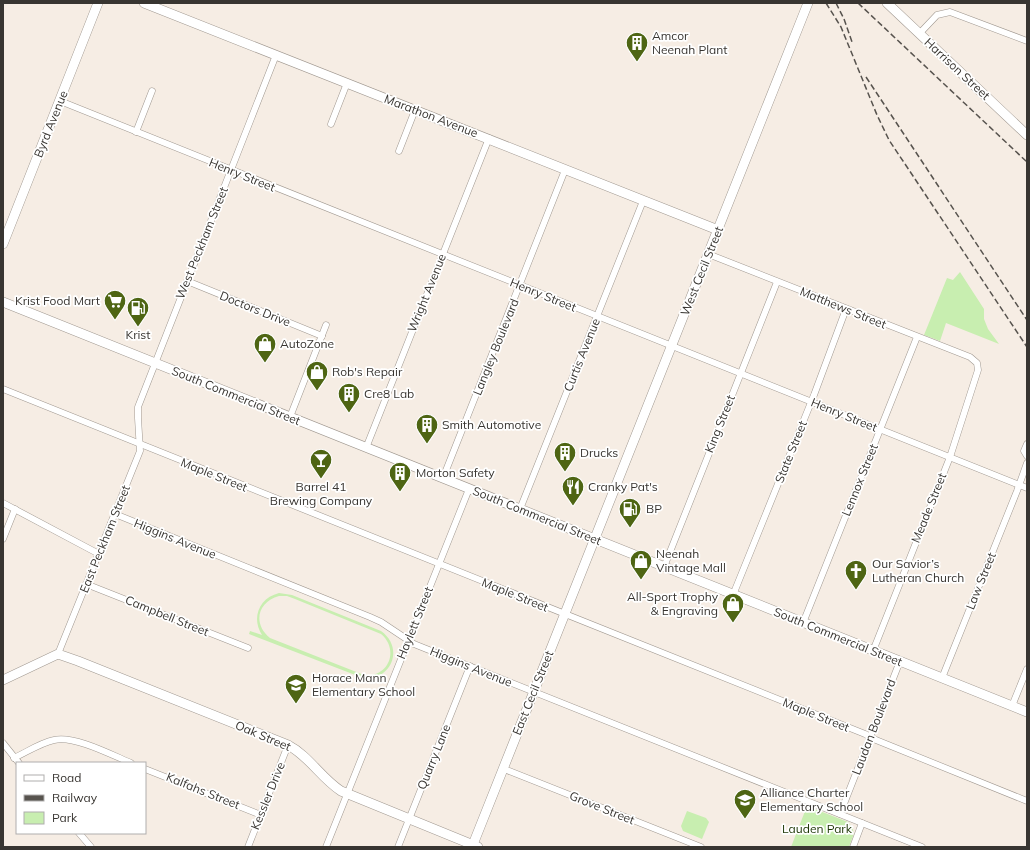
<svg xmlns="http://www.w3.org/2000/svg" width="1030" height="850" font-family="Mulish,sans-serif">
	<style>
		.green { fill: #c8eeb0; fill-rule: evenodd }
		.lines { fill: none; stroke-linecap: round; stroke-linejoin: round }
		.street-casing { stroke: #a09890; stroke-width: 7 }
		.secondary-casing { stroke: #a09890; stroke-width: 10 }
		.street { stroke: #fff; stroke-width: 6 }
		.secondary { stroke: #fff; stroke-width: 9 }
		.rail { stroke: #57534e; stroke-width: 1.5; stroke-dasharray: 6 3; stroke-linecap: butt }
		.labels { text-anchor: middle; stroke-width: 3.5; stroke-linejoin: round; paint-order: stroke }
		.poi-label { font-size: 12px; fill: #383531; stroke: #fff; text-anchor: start }
		.street-label { font-size: 12px; fill: #383531; stroke: #fff }
		.park-label { font-size: 12px; fill: #1b3503; stroke: #fff }
	</style>
	<rect width="100%" height="100%" fill="#f6ede4"/>
	<g class="green">
		<path d="M 960,272 L 984,309 L 984,319 L 988,329 L 999,344 L 946,323 L 940,341 L 924,335 L 947,278 L 953,280 Z"/>
		<path d="M 279,593 L 292,595 L 381,631 C 405,648 391,681 363,678 L 249,634 L 250,631 L 262,635 C 251,618 259,598 279,593 ZM 279,596 L 287,596 L 295,599 L 381,634 C 400,650 388,678 364,675 L 270,638 C 252,623 258,602 279,596 Z"/>
		<path d="M 807,806 L 848,822 C 857,832 853,836 849,847 L 791,847 Z"/>
		<path d="M 687,811 L 706,818 L 709,822 L 702,839 L 683,831 L 681,826 Z"/>
	</g>
	<g class="lines">
		<g class="street-casing">
			<g id="street">
				<path d="M 919,34 L 937,15 L 950,12 L 1027,41"/>
				<path d="M 60,101 L 1027,488"/>
				<path d="M 331,124 L 347,83"/>
				<path d="M 136,132 L 152,91"/>
				<path d="M 399,151 L 415,110"/>
				<path d="M 708,254 L 970,357 L 977,363 L 978,370 L 950,457 L 873,651"/>
				<path d="M 187,281 L 322,336"/>
				<path d="M 3,389 L 865,734 L 876,740 L 1027,801"/>
				<path d="M 290,417 L 326,325"/>
				<path d="M 1027,444 L 1024,451 L 1027,456"/>
				<path d="M 366,448 L 489,138"/>
				<path d="M 443,478 L 565,170"/>
				<path d="M 3,503 L 99,554"/>
				<path d="M 520,509 L 643,201"/>
				<path d="M 115,514 L 370,617 L 381,622 L 414,644 L 922,847"/>
				<path d="M 3,539 L 15,509"/>
				<path d="M 664,567 L 777,282"/>
				<path d="M 86,584 L 248,648"/>
				<path d="M 733,595 L 814,395 L 846,309"/>
				<path d="M 803,623 L 917,337"/>
				<path d="M 58,654 L 140,451 L 138,418 L 138,407 L 276,55"/>
				<path d="M 942,678 L 1017,491 L 1027,463"/>
				<path d="M 1012,706 L 1027,669"/>
				<path d="M 3,743 L 19,763"/>
				<path d="M 14,758 C 27,752 40,743 54,740 C 74,735 112,755 131,763"/>
				<path d="M 145,769 L 261,815"/>
				<path d="M 504,769 L 701,847"/>
				<path d="M 840,814 L 900,661"/>
				<path d="M 79,833 L 91,847"/>
				<path d="M 248,847 L 288,745"/>
				<path d="M 326,847 L 469,489"/>
				<path d="M 398,847 L 470,666"/>
				<path d="M 853,847 L 862,823"/>
			</g>
		</g>
		<g class="secondary-casing">
			<g id="secondary">
				<path d="M 144,3 L 718,230"/>
				<path d="M 887,3 L 1027,135"/>
				<path d="M 3,244 L 98,3"/>
				<path d="M 3,302 L 1027,712"/>
				<path d="M 3,680 L 58,654 L 78,661 L 288,745 C 309,756 321,778 341,791 L 478,847"/>
				<path d="M 472,847 L 808,3"/>
			</g>
		</g>
		<use href="#street" class="street"/>
		<use href="#secondary" class="secondary"/>
		<g class="rail">
			<path d="M 826,3 L 841,27 L 877,115 L 889,140 L 1027,347"/>
			<path d="M 836,3 L 844,19 L 852,42"/>
			<path d="M 858,3 L 1027,162"/>
			<path d="M 866,77 L 1027,320"/>
		</g>
	</g>
	<defs>
		<g id="building-pin" transform="scale(1.15)"><path d="M0 17L-7.5 6A9.5 9.5 0 1 1 7.5 6Z" fill="#4e6513" stroke="#fff"/><path d="M-4-6H4V6H1V3H-1V6H-4ZM-2.5-4.3h1.7v1.8h-1.7ZM.8-4.3h1.7v1.8H.8ZM-2.5-1h1.7V.8h-1.7ZM.8-1h1.7V.8H.8Z" fill="#fff"/></g>
		<g id="supermarket-pin" transform="scale(1.15)"><path d="M0 17L-7.5 6A9.5 9.5 0 1 1 7.5 6Z" fill="#4e6513" stroke="#fff"/><path d="M-6-5.5h2.5l.6 2H6L4.5 2H-2.5L-4.4-4H-6ZM-1.5 3.2a1.3 1.3 0 1 0 .1 0ZM3 3.2a1.3 1.3 0 1 0 .1 0Z" fill="#fff"/></g>
		<g id="fuel-pin" transform="scale(1.15)"><path d="M0 17L-7.5 6A9.5 9.5 0 1 1 7.5 6Z" fill="#4e6513" stroke="#fff"/><path d="M-5.5-6h7V0h2V4h1.3V-2.5L3-4.5l.8-.8L6-3V5H2.5V1h-1V6h-7ZM-4.2-4.7v3.2H.2V-4.7Z" fill="#fff"/></g>
		<g id="shop-pin" transform="scale(1.15)"><path d="M0 17L-7.5 6A9.5 9.5 0 1 1 7.5 6Z" fill="#4e6513" stroke="#fff"/><path d="M-5-2.5h2.3a2.7 3.5 0 0 1 5.4 0H5L5.5 6h-11ZM-1.5-2.5h3a1.5 2.3 0 0 0-3 0Z" fill="#fff"/></g>
		<g id="bar-pin" transform="scale(1.15)"><path d="M0 17L-7.5 6A9.5 9.5 0 1 1 7.5 6Z" fill="#4e6513" stroke="#fff"/><path d="M-6-5H6L.8 .8V4.5H3.5V6h-7V4.5H-.8V.8Z" fill="#fff"/></g>
		<g id="restaurant-pin" transform="scale(1.15)"><path d="M0 17L-7.5 6A9.5 9.5 0 1 1 7.5 6Z" fill="#4e6513" stroke="#fff"/><path d="M-5-6h1v4h1v-4h1v4h1v-4h1v5L-1.5 .5V6h-2V.5L-5-1ZM5-6V6H3V1.5H1.5Q1.5-4 5-6Z" fill="#fff"/></g>
		<g id="church-pin" transform="scale(1.15)"><path d="M0 17L-7.5 6A9.5 9.5 0 1 1 7.5 6Z" fill="#4e6513" stroke="#fff"/><path d="M-1.2-6h2.4v3.5h3.3v2.4h-3.3V6h-2.4V-.1h-3.3v-2.4h3.3Z" fill="#fff"/></g>
		<g id="school-pin" transform="scale(1.15)"><path d="M0 17L-7.5 6A9.5 9.5 0 1 1 7.5 6Z" fill="#4e6513" stroke="#fff"/><path d="M0-5L7-2L0 1L-7-2ZM-4 1L0 2.5L4 1V4Q0 6-4 4Z" fill="#fff"/></g>
	</defs>
	<g fill-rule="evenodd">
		<use href="#building-pin" x="637" y="43"/>
		<use href="#supermarket-pin" x="115" y="301"/>
		<use href="#fuel-pin" x="138" y="308"/>
		<use href="#shop-pin" x="265" y="344"/>
		<use href="#shop-pin" x="317" y="372"/>
		<use href="#building-pin" x="349" y="394"/>
		<use href="#building-pin" x="427" y="425"/>
		<use href="#building-pin" x="565" y="453"/>
		<use href="#bar-pin" x="321" y="460"/>
		<use href="#building-pin" x="400" y="473"/>
		<use href="#restaurant-pin" x="573" y="487"/>
		<use href="#fuel-pin" x="630" y="509"/>
		<use href="#shop-pin" x="641" y="561"/>
		<use href="#church-pin" x="856" y="571"/>
		<use href="#shop-pin" x="733" y="604"/>
		<use href="#school-pin" x="296" y="685"/>
		<use href="#school-pin" x="745" y="800"/>
	</g>
	<g class="labels">
		<g class="poi-label">
			<text x="652" y="40">Amcor<tspan x="652" dy="14">Neenah Plant</tspan></text>
			<text x="100" y="305" text-anchor="end">Krist Food Mart</text>
			<text x="138" y="339" text-anchor="middle">Krist</text>
			<text x="280" y="348">AutoZone</text>
			<text x="332" y="376">Rob's Repair</text>
			<text x="364" y="398">Cre8 Lab</text>
			<text x="442" y="429">Smith Automotive</text>
			<text x="580" y="457">Drucks</text>
			<text x="416" y="477">Morton Safety</text>
			<text x="321" y="491" text-anchor="middle">Barrel 41<tspan x="321" dy="14">Brewing Company</tspan></text>
			<text x="588" y="491">Cranky Pat's</text>
			<text x="646" y="513">BP</text>
			<text x="656" y="558">Neenah<tspan x="656" dy="14">Vintage Mall</tspan></text>
			<text x="872" y="568">Our Savior’s<tspan x="872" dy="14">Lutheran Church</tspan></text>
			<text x="718" y="601" text-anchor="end">All-Sport Trophy<tspan x="718" dy="14">&amp; Engraving</tspan></text>
			<text x="312" y="682">Horace Mann<tspan x="312" dy="14">Elementary School</tspan></text>
			<text x="760" y="797">Alliance Charter<tspan x="760" dy="14">Elementary School</tspan></text>
		</g>
		<g class="street-label">
			<text transform="translate(957 69) rotate(43)" y="4">Harrison Street</text>
			<text transform="translate(431 116) rotate(21)" y="4">Marathon Avenue</text>
			<text transform="translate(51 124) rotate(-68)" y="4">Byrd Avenue</text>
			<text transform="translate(242 175) rotate(22)" y="4">Henry Street</text>
			<text transform="translate(202 243) rotate(-68)" y="4">West Peckham Street</text>
			<text transform="translate(702 271) rotate(-68)" y="4">West Cecil Street</text>
			<text transform="translate(427 293) rotate(-68)" y="4">Wright Avenue</text>
			<text transform="translate(543 295) rotate(22)" y="4">Henry Street</text>
			<text transform="translate(843 308) rotate(22)" y="4">Matthews Street</text>
			<text transform="translate(255 309) rotate(22)" y="4">Doctors Drive</text>
			<text transform="translate(496 347) rotate(-68)" y="4">Langley Boulevard</text>
			<text transform="translate(582 355) rotate(-68)" y="4">Curtis Avenue</text>
			<text transform="translate(236 396) rotate(22)" y="4">South Commercial Street</text>
			<text transform="translate(844 415) rotate(22)" y="4">Henry Street</text>
			<text transform="translate(720 424) rotate(-68)" y="4">King Street</text>
			<text transform="translate(791 452) rotate(-68)" y="4">State Street</text>
			<text transform="translate(214 475) rotate(22)" y="4">Maple Street</text>
			<text transform="translate(860 480) rotate(-68)" y="4">Lennox Street</text>
			<text transform="translate(929 508) rotate(-68)" y="4">Meade Street</text>
			<text transform="translate(537 516) rotate(22)" y="4">South Commercial Street</text>
			<text transform="translate(105 539) rotate(-68)" y="4">East Peckham Street</text>
			<text transform="translate(175 539) rotate(22)" y="4">Higgins Avenue</text>
			<text transform="translate(981 581) rotate(-68)" y="4">Law Street</text>
			<text transform="translate(515 595) rotate(22)" y="4">Maple Street</text>
			<text transform="translate(167 616) rotate(22)" y="4">Campbell Street</text>
			<text transform="translate(415 623) rotate(-68)" y="4">Haylett Street</text>
			<text transform="translate(838 637) rotate(22)" y="4">South Commercial Street</text>
			<text transform="translate(471 667) rotate(22)" y="4">Higgins Avenue</text>
			<text transform="translate(533 693) rotate(-68)" y="4">East Cecil Street</text>
			<text transform="translate(816 715) rotate(22)" y="4">Maple Street</text>
			<text transform="translate(874 727) rotate(-69)" y="4">Laudan Boulevard</text>
			<text transform="translate(263 736) rotate(23)" y="4">Oak Street</text>
			<text transform="translate(434 757) rotate(-68)" y="4">Quarry Lane</text>
			<text transform="translate(203 791) rotate(22)" y="4">Kalfahs Street</text>
			<text transform="translate(268 796) rotate(-68)" y="4">Kessler Drive</text>
			<text transform="translate(602 808) rotate(22)" y="4">Grove Street</text>
		</g>
		<g class="park-label">
			<text x="817" y="833">Lauden Park</text>
		</g>
	</g>
	<rect width="1030" height="850" fill="none" stroke="#383531" stroke-width="8"/>
	<rect x="16" y="762" width="130" height="72" fill="#ffffff" stroke="#afaead"/>
	<rect x="24" y="775" width="20" height="6" fill="#ffffff" stroke="#afaead"/>
	<text x="52" y="782" font-size="12" fill="#383531">Road</text>
	<rect x="24" y="795" width="20" height="6" fill="#57534e" stroke="#afaead"/>
	<text x="52" y="802" font-size="12" fill="#383531">Railway</text>
	<rect x="24" y="812" width="20" height="12" fill="#c8eeb0" stroke="#afaead"/>
	<text x="52" y="822" font-size="12" fill="#383531">Park</text>
</svg>
